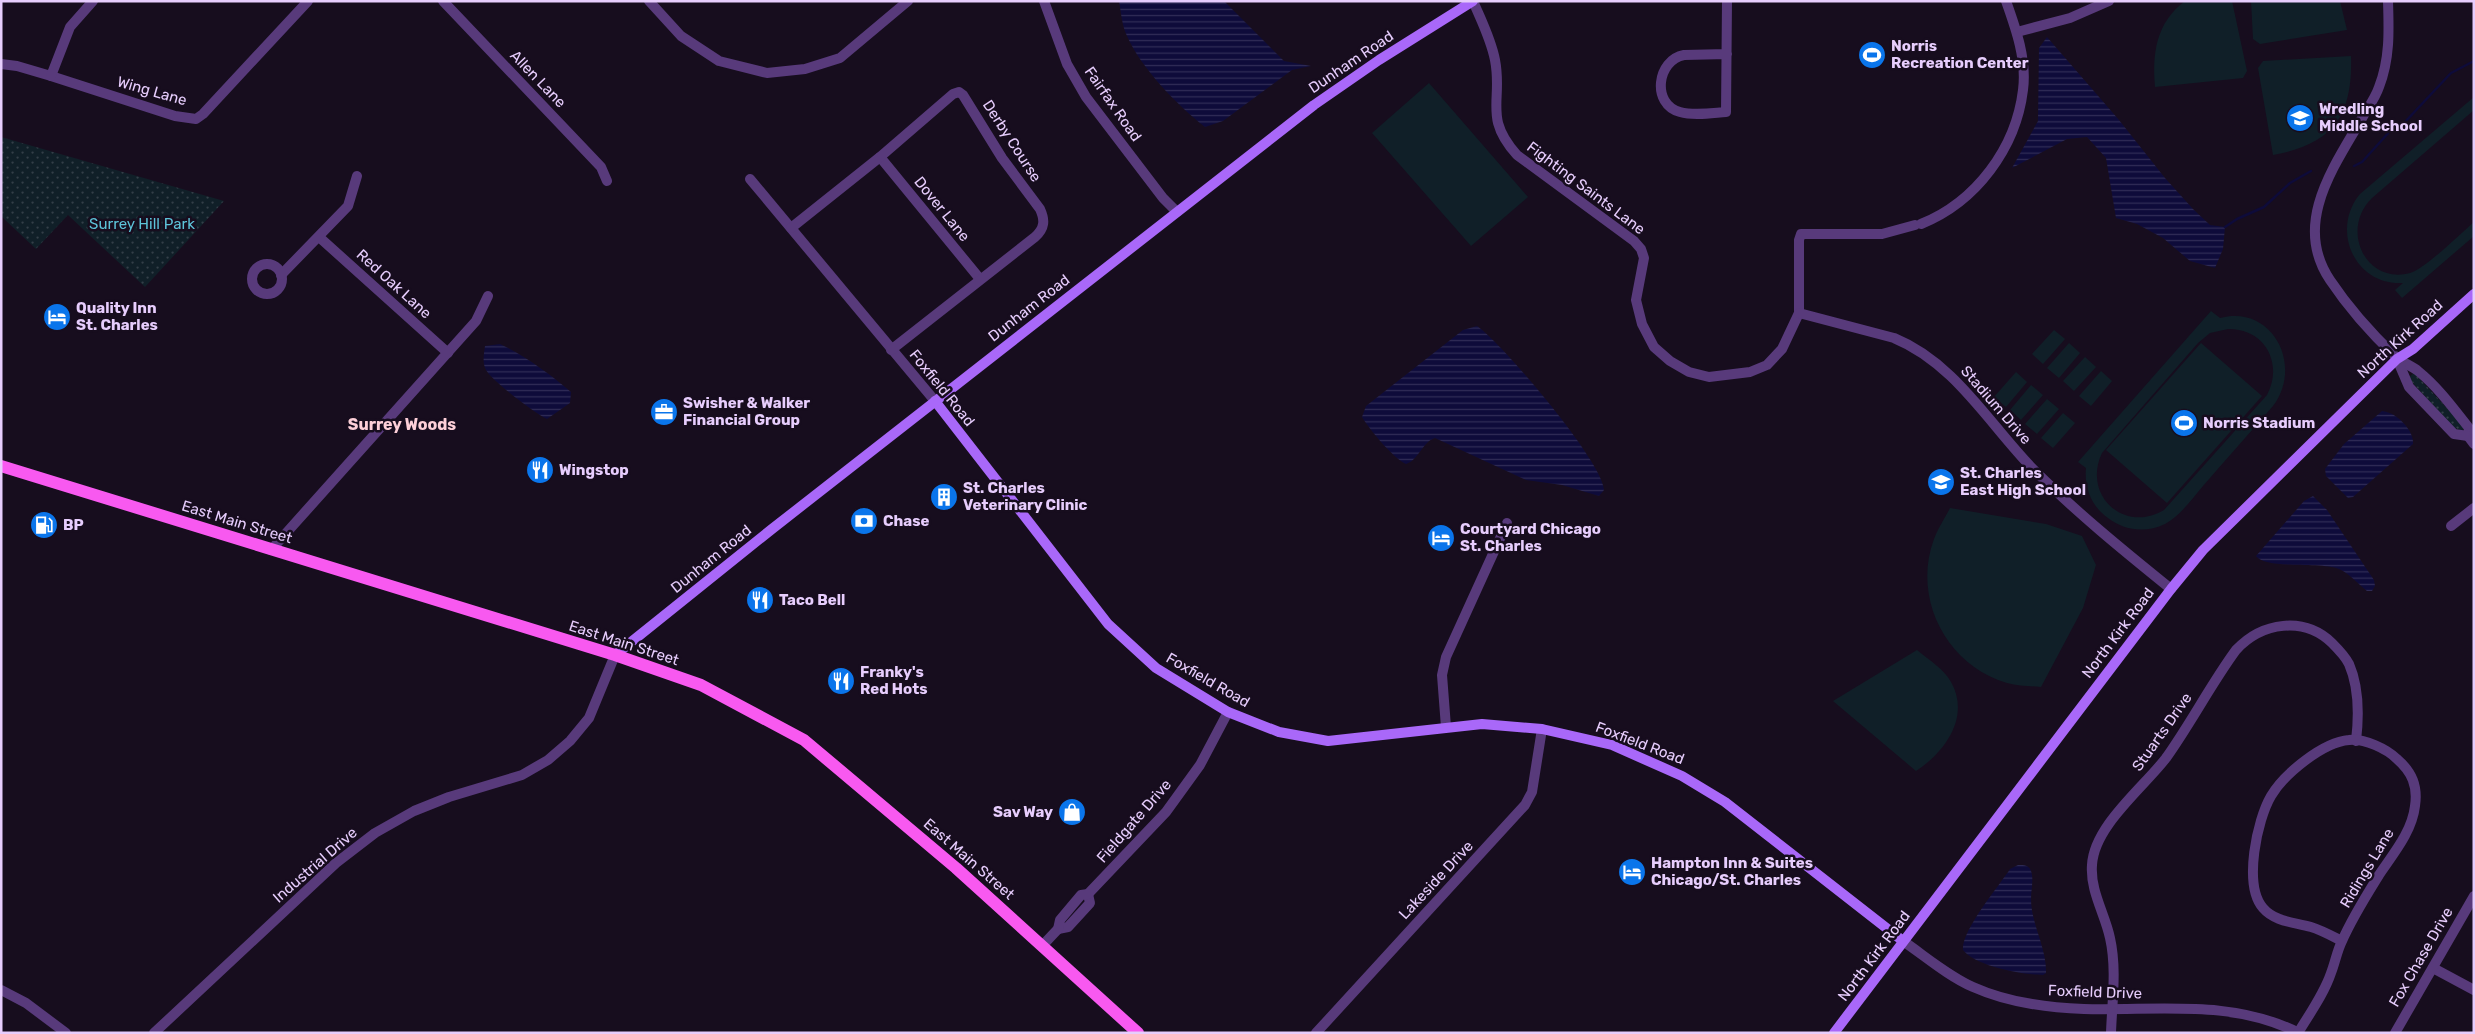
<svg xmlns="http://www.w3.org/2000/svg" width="2475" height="1034" font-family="Rubik,sans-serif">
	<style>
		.grass { fill: url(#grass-dots) }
		.pitch { fill: #101f28; fill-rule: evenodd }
		.water { fill: url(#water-rules) }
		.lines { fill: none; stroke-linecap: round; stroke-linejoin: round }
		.stream { stroke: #0e0b3a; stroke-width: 2.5 }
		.street { stroke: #583a7b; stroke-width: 10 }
		.secondary { stroke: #a968f9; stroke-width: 10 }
		.primary { stroke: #f859f0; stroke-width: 12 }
		.labels { text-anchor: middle; stroke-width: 5; stroke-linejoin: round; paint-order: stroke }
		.poi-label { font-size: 15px; font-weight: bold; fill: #e7cdfd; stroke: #170d1e; text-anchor: start }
		.street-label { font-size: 15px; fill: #e7cdfd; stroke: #170d1e }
		.park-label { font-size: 15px; fill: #5dc3d9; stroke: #170d1e }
		.neighbourhood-label { font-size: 16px; font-weight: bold; fill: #fdcfd8; stroke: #170d1e }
	</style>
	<defs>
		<pattern id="grass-dots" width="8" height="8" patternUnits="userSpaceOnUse" patternTransform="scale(1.25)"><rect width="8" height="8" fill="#101f28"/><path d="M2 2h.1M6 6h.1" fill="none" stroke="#333e48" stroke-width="1.8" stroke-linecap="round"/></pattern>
		<pattern id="water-rules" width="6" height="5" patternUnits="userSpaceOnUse" patternTransform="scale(1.25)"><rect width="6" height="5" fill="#0e0b3a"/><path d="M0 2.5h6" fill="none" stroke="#312d57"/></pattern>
	</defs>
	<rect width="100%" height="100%" fill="#170d1e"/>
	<g class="grass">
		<path d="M 1,137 L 224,201 L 145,287 L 68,215 L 36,249 L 1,216 Z"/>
		<path d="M 2414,373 L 2461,423 L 2464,427 L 2462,431 L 2453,427 L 2411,381 L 2409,377 Z"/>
	</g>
	<g class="pitch">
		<path d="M 2185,1 L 2232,1 L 2247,71 L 2243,78 L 2155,87 C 2152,53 2156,23 2185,1 Z"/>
		<path d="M 2251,1 L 2340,1 L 2347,30 L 2260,44 L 2253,39 Z"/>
		<path d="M 2351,56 C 2353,116 2333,144 2273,155 L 2258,68 L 2263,61 Z"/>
		<path d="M 1429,83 L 1528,197 L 1471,246 L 1372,133 Z"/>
		<path d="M 2474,97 L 2474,110 L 2372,198 C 2340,229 2365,285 2410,273 C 2426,268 2460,234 2474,222 L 2474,236 L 2402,298 L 2395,290 L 2403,283 C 2355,286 2330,230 2360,194 Z"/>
		<path d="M 2211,311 L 2220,318 C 2272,304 2304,365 2273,406 C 2250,433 2226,459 2203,486 C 2192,499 2180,516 2165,524 C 2146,533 2125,531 2108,518 C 2092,507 2084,488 2086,468 L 2078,462 ZM 2228,329 C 2264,328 2284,363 2267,395 L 2164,510 C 2124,534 2082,495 2102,453 L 2198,343 L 2210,333 Z"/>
		<path d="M 2054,330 L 2065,339 L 2043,364 L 2032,354 Z"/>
		<path d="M 2069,343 L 2080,353 L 2059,378 L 2047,368 Z"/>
		<path d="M 2201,343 L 2262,396 L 2167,503 L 2106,450 Z"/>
		<path d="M 2085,357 L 2096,367 L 2074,391 L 2063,381 Z"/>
		<path d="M 2101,371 L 2112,381 L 2091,406 L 2079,396 Z"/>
		<path d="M 2016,372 L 2027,382 L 2006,407 L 1994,397 Z"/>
		<path d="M 2031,385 L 2043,395 L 2021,420 L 2010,410 Z"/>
		<path d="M 2047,399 L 2059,409 L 2037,434 L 2025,424 Z"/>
		<path d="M 2063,413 L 2075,423 L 2053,448 L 2041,438 Z"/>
		<path d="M 1950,508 L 2046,524 L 2082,536 L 2096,565 L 2083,608 L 2041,687 C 2029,686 2018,686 2007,683 C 1946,665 1912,598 1934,539 C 1938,528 1945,518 1950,508 Z"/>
		<path d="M 1917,650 C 1929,660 1944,669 1951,682 C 1971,717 1944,753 1916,771 L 1833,701 Z"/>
	</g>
	<g class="water">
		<path d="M 1119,1 L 1224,1 L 1284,61 L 1311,66 L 1292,70 L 1223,121 L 1205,127 C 1177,105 1141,68 1127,36 C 1122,26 1121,12 1119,1 Z"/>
		<path d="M 2047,37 L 2119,120 L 2165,178 L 2193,209 L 2210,225 L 2225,227 L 2223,249 L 2215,268 L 2190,261 L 2163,238 L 2137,224 L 2116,218 L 2106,158 L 2087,137 L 2067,139 L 2012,168 L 2038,121 L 2039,48 Z"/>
		<path d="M 1477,326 C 1502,343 1604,463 1604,490 L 1599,496 L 1562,485 L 1526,480 L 1435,438 C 1422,442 1419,460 1406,464 C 1394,459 1369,429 1362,417 L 1366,406 L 1463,330 Z"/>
		<path d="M 500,344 C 525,356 550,374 571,392 L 570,403 L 547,419 C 535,413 492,381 486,370 C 482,362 484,354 485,346 Z"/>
		<path d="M 2382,411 C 2396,412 2414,430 2413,444 L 2353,497 L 2348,498 L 2326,476 L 2325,469 L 2344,444 Z"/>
		<path d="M 2313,496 L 2327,510 L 2374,580 L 2375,586 L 2372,591 L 2367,591 C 2358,584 2350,574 2339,569 C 2320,561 2266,570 2256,556 L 2304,501 Z"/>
		<path d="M 2018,865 C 2024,865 2029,865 2031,871 C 2034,879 2031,890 2031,899 C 2031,924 2047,948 2046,973 L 2043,975 C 2023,975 1975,966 1963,950 C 1961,931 1999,886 2010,869 Z"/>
	</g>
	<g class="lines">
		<g class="stream">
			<path d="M 2354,166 L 2362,162 L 2391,130 L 2404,123 L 2451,73 L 2474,61"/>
			<path d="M 2225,227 L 2237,219 L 2264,207 L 2290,183 L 2311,171"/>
		</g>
		<g class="street">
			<path d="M 443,1 L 601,167 L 607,181"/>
			<path d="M 649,1 L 681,36 L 719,61 L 767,73 L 805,69 L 840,58 L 908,1"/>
			<path d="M 1044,1 L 1067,64 L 1086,97 L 1163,198 L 1177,212"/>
			<path d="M 1473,1 C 1481,20 1491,39 1495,60 C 1503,101 1483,117 1517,155 L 1634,241 L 1641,249 L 1644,258 L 1636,300 L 1642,324 L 1654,347 L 1670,361 L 1689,372 L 1709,377 L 1750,372 L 1767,365 L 1782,349 L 1799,313 L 1799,240 L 1801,234 L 1882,234 L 1915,225"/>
			<path d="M 2388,1 C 2389,31 2390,59 2379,87 C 2376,96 2370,105 2365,113 C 2336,164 2291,222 2330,280 C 2348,307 2373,335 2396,357 C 2403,363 2412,366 2418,371 C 2438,387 2454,409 2469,428 L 2468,436 L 2474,444"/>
			<path d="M 2017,32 L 2070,18 L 2109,1"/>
			<path d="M 1727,54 L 1684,55 C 1657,60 1651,104 1680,112 C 1694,116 1712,113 1726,112 L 1727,1"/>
			<path d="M 1,64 L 17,66 L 51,76 L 175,116 L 196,119 L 203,114 L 308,1"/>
			<path d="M 51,76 L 70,27 L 93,1"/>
			<path d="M 880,157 L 980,279"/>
			<path d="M 750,179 L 935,401"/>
			<path d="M 1921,224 C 1976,202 2016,148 2023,90 C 2027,60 2016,29 2006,1"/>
			<path d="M 791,228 L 880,157 L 953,94 L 959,92 L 963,95 L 1002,158 L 1040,209 C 1045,220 1045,228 1035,237 L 891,350"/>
			<path d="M 319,237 L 448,353"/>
			<circle cx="267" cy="279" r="15"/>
			<path d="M 281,275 L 348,206 L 357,176"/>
			<path d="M 1799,313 L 1894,338 C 1955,363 1989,424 2033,469 C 2076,512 2124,551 2171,589"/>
			<path d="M 2397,359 L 2409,387 L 2454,434 L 2468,436"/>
			<path d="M 2451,526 L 2474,508"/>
			<path d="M 271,550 L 476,321 L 488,296"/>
			<path d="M 1446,727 L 1442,675 L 1446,657 L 1507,523"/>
			<path d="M 1058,929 L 1068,927 L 1090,903 L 1088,894"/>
			<path d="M 1903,941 C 1925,956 1948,976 1973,987 C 1991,995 2013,1001 2032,1004 C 2121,1020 2214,990 2299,1033"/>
			<path d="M 1042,946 L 1058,929 L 1060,920 L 1081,895 L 1088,894 L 1166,812 L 1200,765 L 1228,712"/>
			<path d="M 2433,968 L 2474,990"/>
			<path d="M 1,990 L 26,1003 L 66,1033"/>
			<path d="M 154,1033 L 336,863 L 375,833 L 414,811 L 449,797 L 522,775 L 548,760 L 570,741 L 589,718 L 615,655"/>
			<path d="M 1316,1033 L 1525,805 L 1532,792 L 1542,729"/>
			<path d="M 2111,1033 C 2112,1002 2117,969 2110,938 C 2105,914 2090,891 2092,865 C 2094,826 2143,788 2166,758 C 2191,723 2211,684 2236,650 C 2262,622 2304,616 2332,643 C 2339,650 2345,656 2349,664 C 2359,687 2359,716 2356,741"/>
			<path d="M 2298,1033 C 2310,1013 2324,994 2331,973 C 2335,963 2337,951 2342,941 C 2352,918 2366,896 2379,875 C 2393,854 2412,832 2415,806 C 2418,786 2412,772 2397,759 C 2387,749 2364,738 2349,740 C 2323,742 2284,774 2271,796 C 2257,820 2243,885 2263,908 C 2275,922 2294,922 2311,927 C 2321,930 2332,936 2342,941"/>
			<path d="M 2395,1033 L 2474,896"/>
		</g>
		<g class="secondary">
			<path d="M 935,401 L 1108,624 L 1156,668 L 1228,712 L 1279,732 L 1328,741 L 1482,724 L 1542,729 L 1612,745 L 1682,776 L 1725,802 L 1903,941"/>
			<path d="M 615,655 L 772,529 L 1314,105 L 1379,60 L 1473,1"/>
			<path d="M 1834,1033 L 2171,589 L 2203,550 L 2397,359 L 2413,349 L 2474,294"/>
		</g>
		<path class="primary" d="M 1,466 L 615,655 L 701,685 L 804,740 L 956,868 L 1138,1033"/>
	</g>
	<defs>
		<g id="stadium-disc" transform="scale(1.4375)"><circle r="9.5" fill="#0a75eb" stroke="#170d1e"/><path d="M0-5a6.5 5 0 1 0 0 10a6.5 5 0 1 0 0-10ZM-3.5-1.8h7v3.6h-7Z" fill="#fff"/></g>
		<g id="school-disc" transform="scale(1.4375)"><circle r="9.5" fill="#0a75eb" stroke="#170d1e"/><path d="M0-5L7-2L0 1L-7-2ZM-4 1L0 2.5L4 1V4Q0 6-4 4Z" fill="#fff"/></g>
		<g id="hotel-disc" transform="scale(1.4375)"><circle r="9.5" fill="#0a75eb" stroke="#170d1e"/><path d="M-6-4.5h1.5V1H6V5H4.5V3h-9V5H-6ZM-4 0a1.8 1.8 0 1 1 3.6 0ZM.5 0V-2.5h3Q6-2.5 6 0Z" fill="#fff"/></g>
		<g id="office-disc" transform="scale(1.4375)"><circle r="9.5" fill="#0a75eb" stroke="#170d1e"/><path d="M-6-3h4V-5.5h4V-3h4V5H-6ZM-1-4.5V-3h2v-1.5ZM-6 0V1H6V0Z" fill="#fff"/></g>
		<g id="restaurant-disc" transform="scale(1.4375)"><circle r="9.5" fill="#0a75eb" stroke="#170d1e"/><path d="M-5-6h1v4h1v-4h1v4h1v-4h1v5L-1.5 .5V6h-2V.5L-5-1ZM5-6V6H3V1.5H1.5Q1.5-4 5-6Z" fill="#fff"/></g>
		<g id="building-disc" transform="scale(1.4375)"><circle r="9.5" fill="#0a75eb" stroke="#170d1e"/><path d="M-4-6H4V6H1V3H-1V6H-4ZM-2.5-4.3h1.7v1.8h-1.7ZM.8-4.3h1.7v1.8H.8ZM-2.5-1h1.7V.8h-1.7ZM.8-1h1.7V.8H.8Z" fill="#fff"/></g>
		<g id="bank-disc" transform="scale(1.4375)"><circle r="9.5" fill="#0a75eb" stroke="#170d1e"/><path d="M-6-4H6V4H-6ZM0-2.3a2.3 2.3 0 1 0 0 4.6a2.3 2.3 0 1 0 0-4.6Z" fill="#fff"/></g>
		<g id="fuel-disc" transform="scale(1.4375)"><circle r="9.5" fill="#0a75eb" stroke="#170d1e"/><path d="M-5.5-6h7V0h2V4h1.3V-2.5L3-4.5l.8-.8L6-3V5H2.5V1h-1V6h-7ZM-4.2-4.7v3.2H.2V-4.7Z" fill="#fff"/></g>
		<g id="shop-disc" transform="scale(1.4375)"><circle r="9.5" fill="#0a75eb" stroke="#170d1e"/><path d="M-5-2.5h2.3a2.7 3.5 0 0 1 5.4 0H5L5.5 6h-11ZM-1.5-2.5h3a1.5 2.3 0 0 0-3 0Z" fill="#fff"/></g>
	</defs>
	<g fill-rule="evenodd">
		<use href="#stadium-disc" x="1872" y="55"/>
		<use href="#school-disc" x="2300" y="118"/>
		<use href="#hotel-disc" x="57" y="317"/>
		<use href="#office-disc" x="664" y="412"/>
		<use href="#stadium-disc" x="2184" y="423"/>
		<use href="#restaurant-disc" x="540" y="470"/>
		<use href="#school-disc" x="1941" y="482"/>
		<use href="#building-disc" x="944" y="497"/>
		<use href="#bank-disc" x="864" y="521"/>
		<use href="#fuel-disc" x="44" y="525"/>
		<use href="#hotel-disc" x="1441" y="538"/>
		<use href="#restaurant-disc" x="760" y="600"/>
		<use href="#restaurant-disc" x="841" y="681"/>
		<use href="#shop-disc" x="1072" y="812"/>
		<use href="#hotel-disc" x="1632" y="872"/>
	</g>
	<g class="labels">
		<g class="poi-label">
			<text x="1891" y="51">Norris<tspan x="1891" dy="17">Recreation Center</tspan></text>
			<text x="2319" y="114">Wredling<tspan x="2319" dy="17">Middle School</tspan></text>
			<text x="76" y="313">Quality Inn<tspan x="76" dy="17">St. Charles</tspan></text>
			<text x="683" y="408">Swisher &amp; Walker<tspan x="683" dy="17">Financial Group</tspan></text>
			<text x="2203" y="428">Norris Stadium</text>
			<text x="559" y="475">Wingstop</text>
			<text x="1960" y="478">St. Charles<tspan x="1960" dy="17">East High School</tspan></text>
			<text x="963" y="493">St. Charles<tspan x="963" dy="17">Veterinary Clinic</tspan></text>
			<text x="883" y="526">Chase</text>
			<text x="63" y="530">BP</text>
			<text x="1460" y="534">Courtyard Chicago<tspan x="1460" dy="17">St. Charles</tspan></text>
			<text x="779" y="605">Taco Bell</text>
			<text x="860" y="677">Franky's<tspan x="860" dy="17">Red Hots</tspan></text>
			<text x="1053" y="817" text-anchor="end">Sav Way</text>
			<text x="1651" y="868">Hampton Inn &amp; Suites<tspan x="1651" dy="17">Chicago/St. Charles</tspan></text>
		</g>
		<g class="street-label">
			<text transform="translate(1351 62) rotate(-34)" y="5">Dunham Road</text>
			<text transform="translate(538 79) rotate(46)" y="5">Allen Lane</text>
			<text transform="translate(152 91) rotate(16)" y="5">Wing Lane</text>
			<text transform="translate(1113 104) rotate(55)" y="5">Fairfax Road</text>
			<text transform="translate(1012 141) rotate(57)" y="5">Derby Course</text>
			<text transform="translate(1586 188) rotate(37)" y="5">Fighting Saints Lane</text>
			<text transform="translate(942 209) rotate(51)" y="5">Dover Lane</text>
			<text transform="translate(394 284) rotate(42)" y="5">Red Oak Lane</text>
			<text transform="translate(1029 308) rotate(-38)" y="5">Dunham Road</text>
			<text transform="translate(2400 339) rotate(-42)" y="5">North Kirk Road</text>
			<text transform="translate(942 388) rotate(51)" y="5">Foxfield Road</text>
			<text transform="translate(1996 405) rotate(49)" y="5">Stadium Drive</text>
			<text transform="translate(237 522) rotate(17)" y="5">East Main Street</text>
			<text transform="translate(711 559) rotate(-39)" y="5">Dunham Road</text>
			<text transform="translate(2118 633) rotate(-53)" y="5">North Kirk Road</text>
			<text transform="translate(624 643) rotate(18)" y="5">East Main Street</text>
			<text transform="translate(1208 680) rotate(30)" y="5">Foxfield Road</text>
			<text transform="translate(2162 732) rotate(-55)" y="5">Stuarts Drive</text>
			<text transform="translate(1640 743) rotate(21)" y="5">Foxfield Road</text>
			<text transform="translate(1134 821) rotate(-49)" y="5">Fieldgate Drive</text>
			<text transform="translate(969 859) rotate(41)" y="5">East Main Street</text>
			<text transform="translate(315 865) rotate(-41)" y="5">Industrial Drive</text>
			<text transform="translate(2367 868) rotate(-59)" y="5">Ridings Lane</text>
			<text transform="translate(1436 880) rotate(-47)" y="5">Lakeside Drive</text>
			<text transform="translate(1874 956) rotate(-53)" y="5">North Kirk Road</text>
			<text transform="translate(2421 957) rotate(-60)" y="5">Fox Chase Drive</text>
			<text transform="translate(2095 992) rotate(2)" y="5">Foxfield Drive</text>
		</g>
		<g class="park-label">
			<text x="142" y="229">Surrey Hill Park</text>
		</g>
		<g class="neighbourhood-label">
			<text x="402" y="430">Surrey Woods</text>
		</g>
	</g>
	<rect width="2475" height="1034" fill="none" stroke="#e7cdfd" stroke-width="5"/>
</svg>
